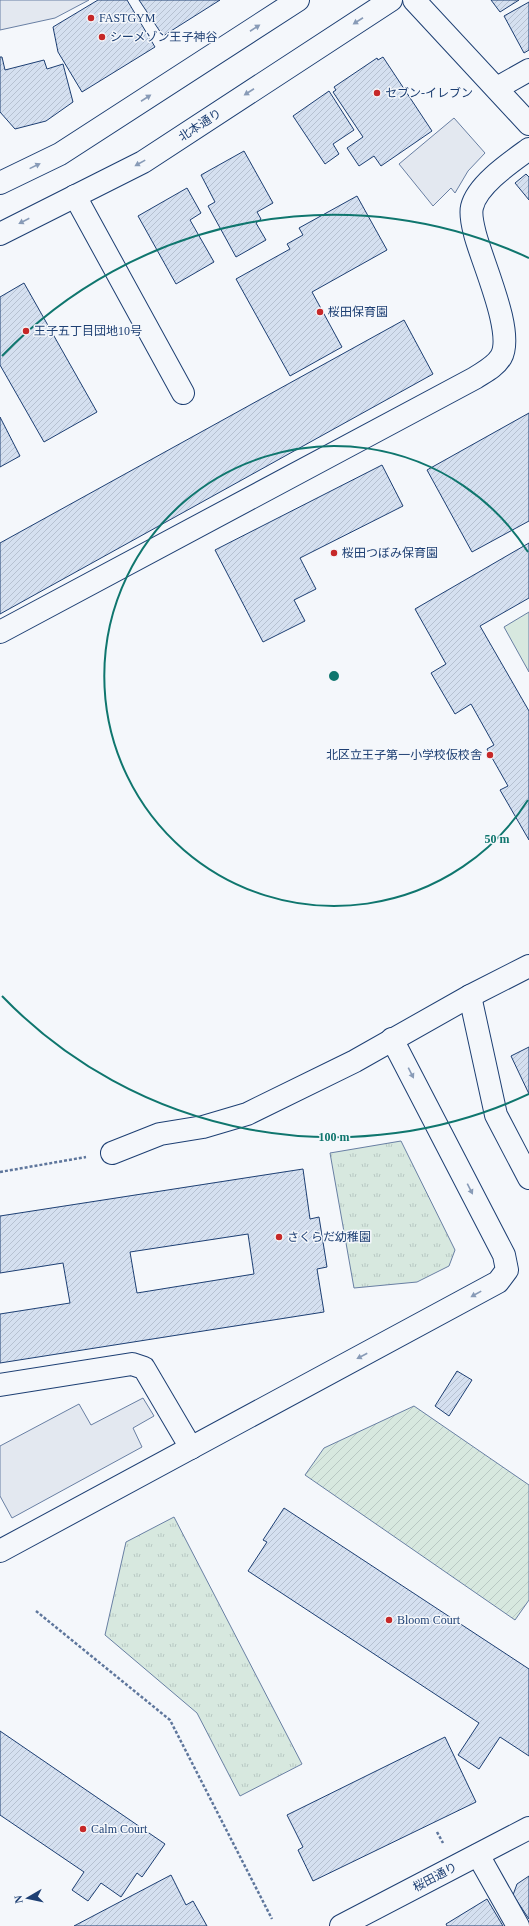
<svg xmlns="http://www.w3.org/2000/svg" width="529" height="1926" font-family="'Times New Roman','Noto Sans JP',serif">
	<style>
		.park { fill: url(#park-tufts); stroke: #687fa3 }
		.garden { fill: url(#garden-furrows); stroke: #687fa3 }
		.pitch { fill: #d7e8df; stroke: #687fa3 }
		.parking { fill: #e3e8f0; stroke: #687fa3 }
		.building { fill: url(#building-hatch); stroke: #1d3f73; fill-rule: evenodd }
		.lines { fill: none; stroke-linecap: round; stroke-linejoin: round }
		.minor-casing { stroke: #1d3f73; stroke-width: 24 }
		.highway-casing { stroke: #1d3f73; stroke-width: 24 }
		.path { stroke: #5e769c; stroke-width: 2.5; stroke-dasharray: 3 2; stroke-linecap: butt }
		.minor { stroke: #f4f7fb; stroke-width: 22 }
		.highway { stroke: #f4f7fb; stroke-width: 22 }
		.oneway { fill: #889bb7 }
		.ring { fill: none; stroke: #0f766e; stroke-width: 2 }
		.poi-dot { fill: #c62828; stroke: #f4f7fb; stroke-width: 1.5 }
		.labels { text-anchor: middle; stroke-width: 3; stroke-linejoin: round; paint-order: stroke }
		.poi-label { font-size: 12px; fill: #1d3f73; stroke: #f4f7fb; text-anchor: start }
		.street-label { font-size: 12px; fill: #1d3f73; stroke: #f4f7fb }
		.centre { fill: #0f766e; stroke: #f4f7fb; stroke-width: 2 }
		.ring-label { font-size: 12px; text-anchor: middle; font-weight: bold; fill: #0f766e; stroke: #f4f7fb; stroke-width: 3; stroke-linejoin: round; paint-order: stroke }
	</style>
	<defs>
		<pattern id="park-tufts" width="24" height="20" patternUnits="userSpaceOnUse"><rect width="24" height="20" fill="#d7e8df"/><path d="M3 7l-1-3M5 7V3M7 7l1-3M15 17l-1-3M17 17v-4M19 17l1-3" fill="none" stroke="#b8c8c3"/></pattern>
		<pattern id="garden-furrows" width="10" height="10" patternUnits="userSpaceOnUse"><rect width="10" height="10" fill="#d7e8df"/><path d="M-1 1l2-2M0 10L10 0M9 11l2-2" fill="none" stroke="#b8c8c3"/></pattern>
		<pattern id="building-hatch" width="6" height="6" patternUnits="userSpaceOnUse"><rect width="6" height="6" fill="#d5e0f0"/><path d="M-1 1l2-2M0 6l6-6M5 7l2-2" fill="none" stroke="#b6c1d1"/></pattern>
	</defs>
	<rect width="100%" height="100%" fill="#f4f7fb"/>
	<g class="park">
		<path d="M 401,1141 L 455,1250 L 449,1266 L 417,1282 L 354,1288 L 330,1153 Z"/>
		<path d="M 174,1517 L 302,1764 L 240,1796 L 197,1713 L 105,1635 L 126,1542 Z"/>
	</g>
	<path class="garden" d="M 414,1406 L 529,1485 L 529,1600 L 515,1620 L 305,1475 L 324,1448 Z"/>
	<path class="pitch" d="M 529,612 L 529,672 L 504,627 Z"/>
	<g class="parking">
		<path d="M 0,0 L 89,0 L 55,18 L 0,30 Z"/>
		<path d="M 454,118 L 485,153 L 468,171 L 455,193 L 451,188 L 433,206 L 399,164 Z"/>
		<path d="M 143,1398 L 154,1416 L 133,1428 L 142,1447 L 12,1518 L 0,1496 L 0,1446 L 79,1404 L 91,1425 Z"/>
	</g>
	<g class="building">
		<path d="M 98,0 L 127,0 L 155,47 L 82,92 L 58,52 L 53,27 Z"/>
		<path d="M 139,0 L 220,0 L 163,36 Z"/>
		<path d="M 491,0 L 519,0 L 500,12 Z"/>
		<path d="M 529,2 L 529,50 L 524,53 L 504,16 Z"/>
		<path d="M 0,57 L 2,57 L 5,70 L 44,60 L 47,69 L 63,64 L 73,102 L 46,121 L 15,129 L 0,112 Z"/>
		<path d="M 383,57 L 432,131 L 381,166 L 374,156 L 359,166 L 347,148 L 363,137 L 333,92 L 336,90 L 334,87 L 377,58 L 378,60 Z"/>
		<path d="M 329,91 L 354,130 L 333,144 L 339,154 L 325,164 L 293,116 Z"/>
		<path d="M 244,151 L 273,203 L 257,212 L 261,219 L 256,223 L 266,240 L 236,257 L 208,206 L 215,202 L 201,175 Z"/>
		<path d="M 526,174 L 529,177 L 529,200 L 515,183 Z"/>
		<path d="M 187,188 L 201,213 L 190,220 L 214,262 L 176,284 L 138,216 Z"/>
		<path d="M 357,196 L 387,250 L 312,292 L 342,347 L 290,376 L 236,279 L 290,249 L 287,244 L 303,235 L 299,228 Z"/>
		<path d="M 24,283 L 97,412 L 44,442 L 0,365 L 0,297 Z"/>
		<path d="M 404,320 L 433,374 L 0,614 L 0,543 Z"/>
		<path d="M 529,413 L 529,521 L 472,552 L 427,470 Z"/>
		<path d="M 0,417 L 20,456 L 0,467 Z"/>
		<path d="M 382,465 L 403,506 L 300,558 L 316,589 L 294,600 L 305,621 L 263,642 L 215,550 Z"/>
		<path d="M 529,543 L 529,598 L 480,626 L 529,711 L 529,840 L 500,790 L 508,786 L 487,749 L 494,745 L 471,704 L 455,714 L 431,673 L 446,664 L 415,609 Z"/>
		<path d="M 529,1047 L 529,1094 L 511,1056 Z"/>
		<path d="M 303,1169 L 310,1219 L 319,1217 L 327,1267 L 317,1269 L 324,1312 L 0,1363 L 0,1314 L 70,1303 L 63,1263 L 0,1273 L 0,1216 ZM 248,1234 L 254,1274 L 137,1293 L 130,1252 Z"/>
		<path d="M 457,1371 L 472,1380 L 449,1416 L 435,1406 Z"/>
		<path d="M 284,1508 L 529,1669 L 529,1756 L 500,1737 L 479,1769 L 458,1755 L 479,1723 L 248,1571 L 267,1542 L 263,1540 Z"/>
		<path d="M 0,1731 L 165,1844 L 142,1877 L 137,1873 L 121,1897 L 101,1883 L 88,1901 L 72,1890 L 84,1872 L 0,1815 Z"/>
		<path d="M 445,1737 L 476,1802 L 313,1881 L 298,1850 L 303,1847 L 287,1815 Z"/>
		<path d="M 171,1875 L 186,1905 L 193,1901 L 207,1926 L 74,1926 Z"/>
		<path d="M 529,1876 L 529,1919 L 513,1895 L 517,1884 Z"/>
		<path d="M 487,1899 L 503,1926 L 447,1926 L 446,1924 Z"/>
	</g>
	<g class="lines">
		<g class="minor-casing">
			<g id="minor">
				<path d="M 414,0 L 529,124"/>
				<path d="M 497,88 L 529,70"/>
				<path d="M 75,196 L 183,393"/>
				<path d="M 0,632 L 475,378 C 484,372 495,367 501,357 C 515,333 482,262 475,234 C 473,226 470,215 472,207 C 477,185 511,162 529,149"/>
				<path d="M 470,996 L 496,1115 L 529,1178"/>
				<path d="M 112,1153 L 160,1134 L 203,1127 L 247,1114 L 355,1061 L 470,996 L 529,966"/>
				<path d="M 0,1385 L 132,1364 L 144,1368 L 191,1448"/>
				<path d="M 0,1551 L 498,1282 L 507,1270 L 504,1255 L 392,1039"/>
				<path d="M 478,1855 L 518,1926"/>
				<path d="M 341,1926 L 529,1828"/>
			</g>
		</g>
		<g class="highway-casing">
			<g id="highway">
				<path d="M 0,183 L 60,154 L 298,0"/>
				<path d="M 0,234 L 143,162 L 391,0"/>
			</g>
		</g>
		<g class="path">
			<path d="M 0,1172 L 86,1157"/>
			<path d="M 36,1611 L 170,1720 L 272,1919"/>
			<path d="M 437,1832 L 443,1843"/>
		</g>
		<use href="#minor" class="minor"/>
		<use href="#highway" class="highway"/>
	</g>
	<defs><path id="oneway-solid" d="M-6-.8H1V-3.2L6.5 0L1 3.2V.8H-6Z"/></defs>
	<g class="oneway">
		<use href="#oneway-solid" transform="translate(358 21) rotate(147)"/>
		<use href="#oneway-solid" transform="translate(255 28) rotate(-33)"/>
		<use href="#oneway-solid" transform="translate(249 92) rotate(147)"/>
		<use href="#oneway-solid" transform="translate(146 98) rotate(-33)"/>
		<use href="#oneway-solid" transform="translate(140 163) rotate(151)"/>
		<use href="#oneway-solid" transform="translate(35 166) rotate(-26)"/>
		<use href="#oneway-solid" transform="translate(24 221) rotate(153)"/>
		<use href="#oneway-solid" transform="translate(411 1073) rotate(63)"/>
		<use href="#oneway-solid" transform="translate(470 1189) rotate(63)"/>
		<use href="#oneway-solid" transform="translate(476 1294) rotate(151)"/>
		<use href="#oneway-solid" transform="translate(362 1356) rotate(152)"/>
	</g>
	<g class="ring">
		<path d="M528 800A230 230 0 1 1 528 552"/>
		<path d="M529 1094A461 461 0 0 1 2 996M2 356A461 461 0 0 1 529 258"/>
	</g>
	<g class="poi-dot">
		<circle cx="91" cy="18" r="4"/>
		<circle cx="102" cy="37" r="4"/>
		<circle cx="377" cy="93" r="4"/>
		<circle cx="320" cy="312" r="4"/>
		<circle cx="26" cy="331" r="4"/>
		<circle cx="334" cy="553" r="4"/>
		<circle cx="490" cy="755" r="4"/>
		<circle cx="279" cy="1237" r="4"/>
		<circle cx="389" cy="1620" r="4"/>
		<circle cx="83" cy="1829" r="4"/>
	</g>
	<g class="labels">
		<g class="poi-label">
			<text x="99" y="22">FASTGYM</text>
			<text x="110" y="41">シーメゾン王子神谷</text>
			<text x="385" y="97">セブン-イレブン</text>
			<text x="328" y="316">桜田保育園</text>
			<text x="34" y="335">王子五丁目団地10号</text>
			<text x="342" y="557">桜田つぼみ保育園</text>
			<text x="482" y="759" text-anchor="end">北区立王子第一小学校仮校舎</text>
			<text x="287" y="1241">さくらだ幼稚園</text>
			<text x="397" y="1624">Bloom Court</text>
			<text x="91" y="1833">Calm Court</text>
		</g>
		<g class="street-label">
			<text transform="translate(200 125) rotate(-33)" y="4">北本通り</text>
			<text transform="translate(435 1877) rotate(-28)" y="4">桜田通り</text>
		</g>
	</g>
	<circle cx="334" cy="676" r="6" class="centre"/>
	<g class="ring-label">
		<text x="497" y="843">50 m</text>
		<text x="334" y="1141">100 m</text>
	</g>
	<g transform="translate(28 1898) rotate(261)" stroke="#f4f7fb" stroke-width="3" paint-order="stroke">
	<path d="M0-3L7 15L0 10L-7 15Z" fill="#1d3f73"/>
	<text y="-6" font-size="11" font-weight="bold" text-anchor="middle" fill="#1d3f73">N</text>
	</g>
</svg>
